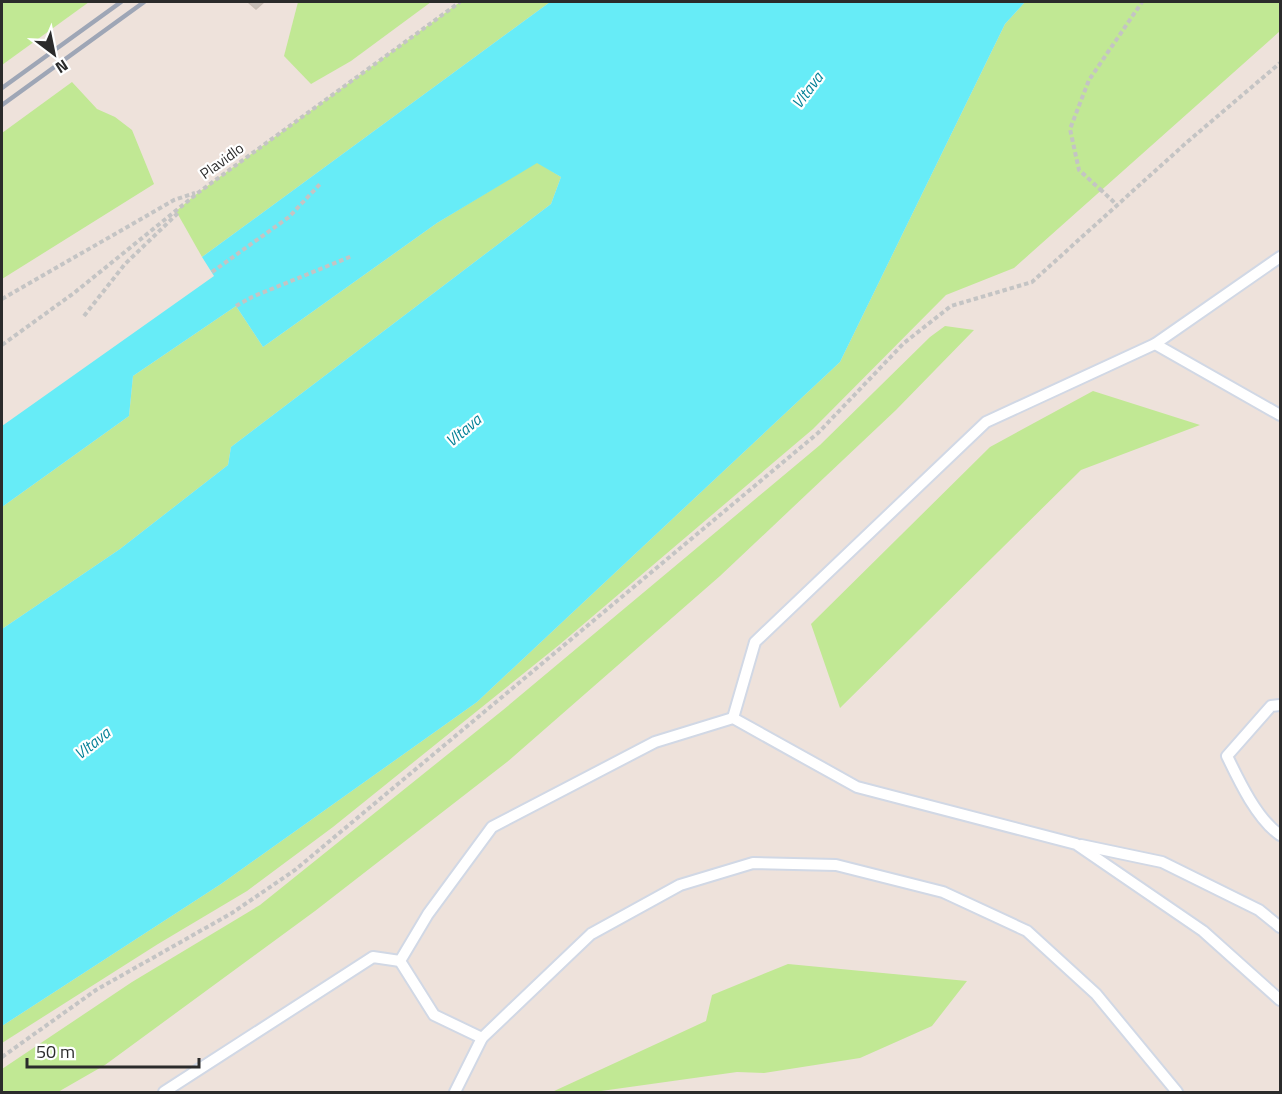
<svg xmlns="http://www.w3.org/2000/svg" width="1282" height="1094" font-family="'Titillium Web',sans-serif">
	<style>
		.green { fill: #c1e894 }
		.water { fill: #67ecf7 }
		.building { fill: #c9c1ba; stroke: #c9beb5; stroke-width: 1.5 }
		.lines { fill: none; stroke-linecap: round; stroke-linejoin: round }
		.service-casing { stroke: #d1d8e5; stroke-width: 14 }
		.path { stroke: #c4c4c4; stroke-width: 4; stroke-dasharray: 4.5 3; stroke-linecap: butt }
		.service { stroke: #fff; stroke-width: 10 }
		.rail { stroke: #9ea6b6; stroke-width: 4.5 }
		.labels { text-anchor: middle; stroke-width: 4.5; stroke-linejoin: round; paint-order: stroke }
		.street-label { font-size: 15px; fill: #2b2b2b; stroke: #fff }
		.water-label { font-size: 16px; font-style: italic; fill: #048197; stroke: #fff }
	</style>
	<rect width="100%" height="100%" fill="#eee2db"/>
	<g class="green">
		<path d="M 2,2 L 89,2 L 2,65 Z"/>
		<path d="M 298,2 L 431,2 L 351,61 L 311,84 L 284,56 Z"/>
		<path d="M 460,2 L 550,2 L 202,257 L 176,211 L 199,192 Z"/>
		<path d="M 1025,2 L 1280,2 L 1280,31 L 1014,268 L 946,295 L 813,429 L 559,645 L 333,827 L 247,891 L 158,944 L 2,1043 L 2,1026 L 221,884 L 477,702 L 840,362 L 1005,24 Z"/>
		<path d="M 72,82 L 97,109 L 115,117 L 132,130 L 154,184 L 2,279 L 2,133 Z"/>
		<path d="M 537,162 L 561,177 L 551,204 L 231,447 L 228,465 L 120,549 L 2,629 L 2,507 L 129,416 L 133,376 L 236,306 L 263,347 L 437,223 Z"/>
		<path d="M 945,326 L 974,330 L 896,410 L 720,576 L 507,762 L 315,911 L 105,1065 L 58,1092 L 2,1092 L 2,1069 L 132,982 L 260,905 L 503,710 L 820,445 L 930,337 Z"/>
		<path d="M 1093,391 L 1200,425 L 1081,470 L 840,708 L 811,624 L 990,447 Z"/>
		<path d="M 788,964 L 967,981 L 932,1026 L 860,1058 L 764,1073 L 737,1072 L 594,1092 L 552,1092 L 706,1021 L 712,995 Z"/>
	</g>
	<path class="water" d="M 550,2 L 1025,2 L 1005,24 L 840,362 L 477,702 L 221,884 L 2,1026 L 2,629 L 120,549 L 228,465 L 231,447 L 551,204 L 561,177 L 537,163 L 437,223 L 263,347 L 236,306 L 133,376 L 129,416 L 2,507 L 2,426 L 214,276 L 202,257 Z"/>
	<path class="building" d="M 248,2 L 264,2 L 256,9 Z"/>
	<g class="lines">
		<g class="service-casing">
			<g id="service">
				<path d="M 1155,344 L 1280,257"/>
				<path d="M 1280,705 L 1271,706 L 1227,756 C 1239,781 1257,819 1280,835"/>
				<path d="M 733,718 L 755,642 L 986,422 L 1155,344 L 1280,415"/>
				<path d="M 1081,845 L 1162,862 L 1259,910 L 1280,927"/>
				<path d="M 482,1038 L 434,1015 L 400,961 L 428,914 L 492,827 L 655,742 L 733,718 L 857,787 L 1076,844 L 1203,931 L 1280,1000"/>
				<path d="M 164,1092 L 373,957 L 400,961"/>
				<path d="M 455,1092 L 482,1038 L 591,934 L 680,885 L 753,863 L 836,865 L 943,892 L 1027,931 L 1096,994 L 1177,1092"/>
			</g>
		</g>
		<g class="path">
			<path d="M 1100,189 L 1117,205"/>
			<path d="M 1102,191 L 1079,170 L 1070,129 L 1089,80 L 1142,2"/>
			<path d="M 212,272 L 289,217 L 320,184"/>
			<path d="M 2,299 L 174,200 L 195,193"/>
			<path d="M 236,306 L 252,297 L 352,256"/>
			<path d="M 84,316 L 125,264 L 178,213"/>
			<path d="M 2,345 L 74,293 L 199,192 L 460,2"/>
			<path d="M 2,1057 L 96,990 L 232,913 L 295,870 L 818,433 L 904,343 L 951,306 L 1032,282 L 1186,143 L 1280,63"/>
		</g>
		<use href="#service" class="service"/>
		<g class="rail">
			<path d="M 2,88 L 121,2"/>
			<path d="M 2,105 L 144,2"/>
		</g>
	</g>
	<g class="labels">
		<g class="street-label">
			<text transform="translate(222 161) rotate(-36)" y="5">Plavidlo</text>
		</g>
		<g class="water-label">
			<text transform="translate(807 90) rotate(-53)" y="6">Vltava</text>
			<text transform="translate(463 430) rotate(-40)" y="6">Vltava</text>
			<text transform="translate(92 743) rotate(-39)" y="6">Vltava</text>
		</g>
	</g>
	<rect width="1282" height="1094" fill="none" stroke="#2b2b2b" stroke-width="6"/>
	<g transform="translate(54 54) rotate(148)" stroke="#ffffff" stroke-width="4.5" paint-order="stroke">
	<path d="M0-4.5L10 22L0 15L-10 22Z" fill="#2b2b2b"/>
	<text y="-9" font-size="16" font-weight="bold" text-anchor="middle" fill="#2b2b2b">N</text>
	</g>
	<path d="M27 1058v9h172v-9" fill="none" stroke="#2b2b2b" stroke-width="3"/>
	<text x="36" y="1058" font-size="18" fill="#2b2b2b" stroke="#ffffff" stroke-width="4.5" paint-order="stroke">50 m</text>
</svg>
